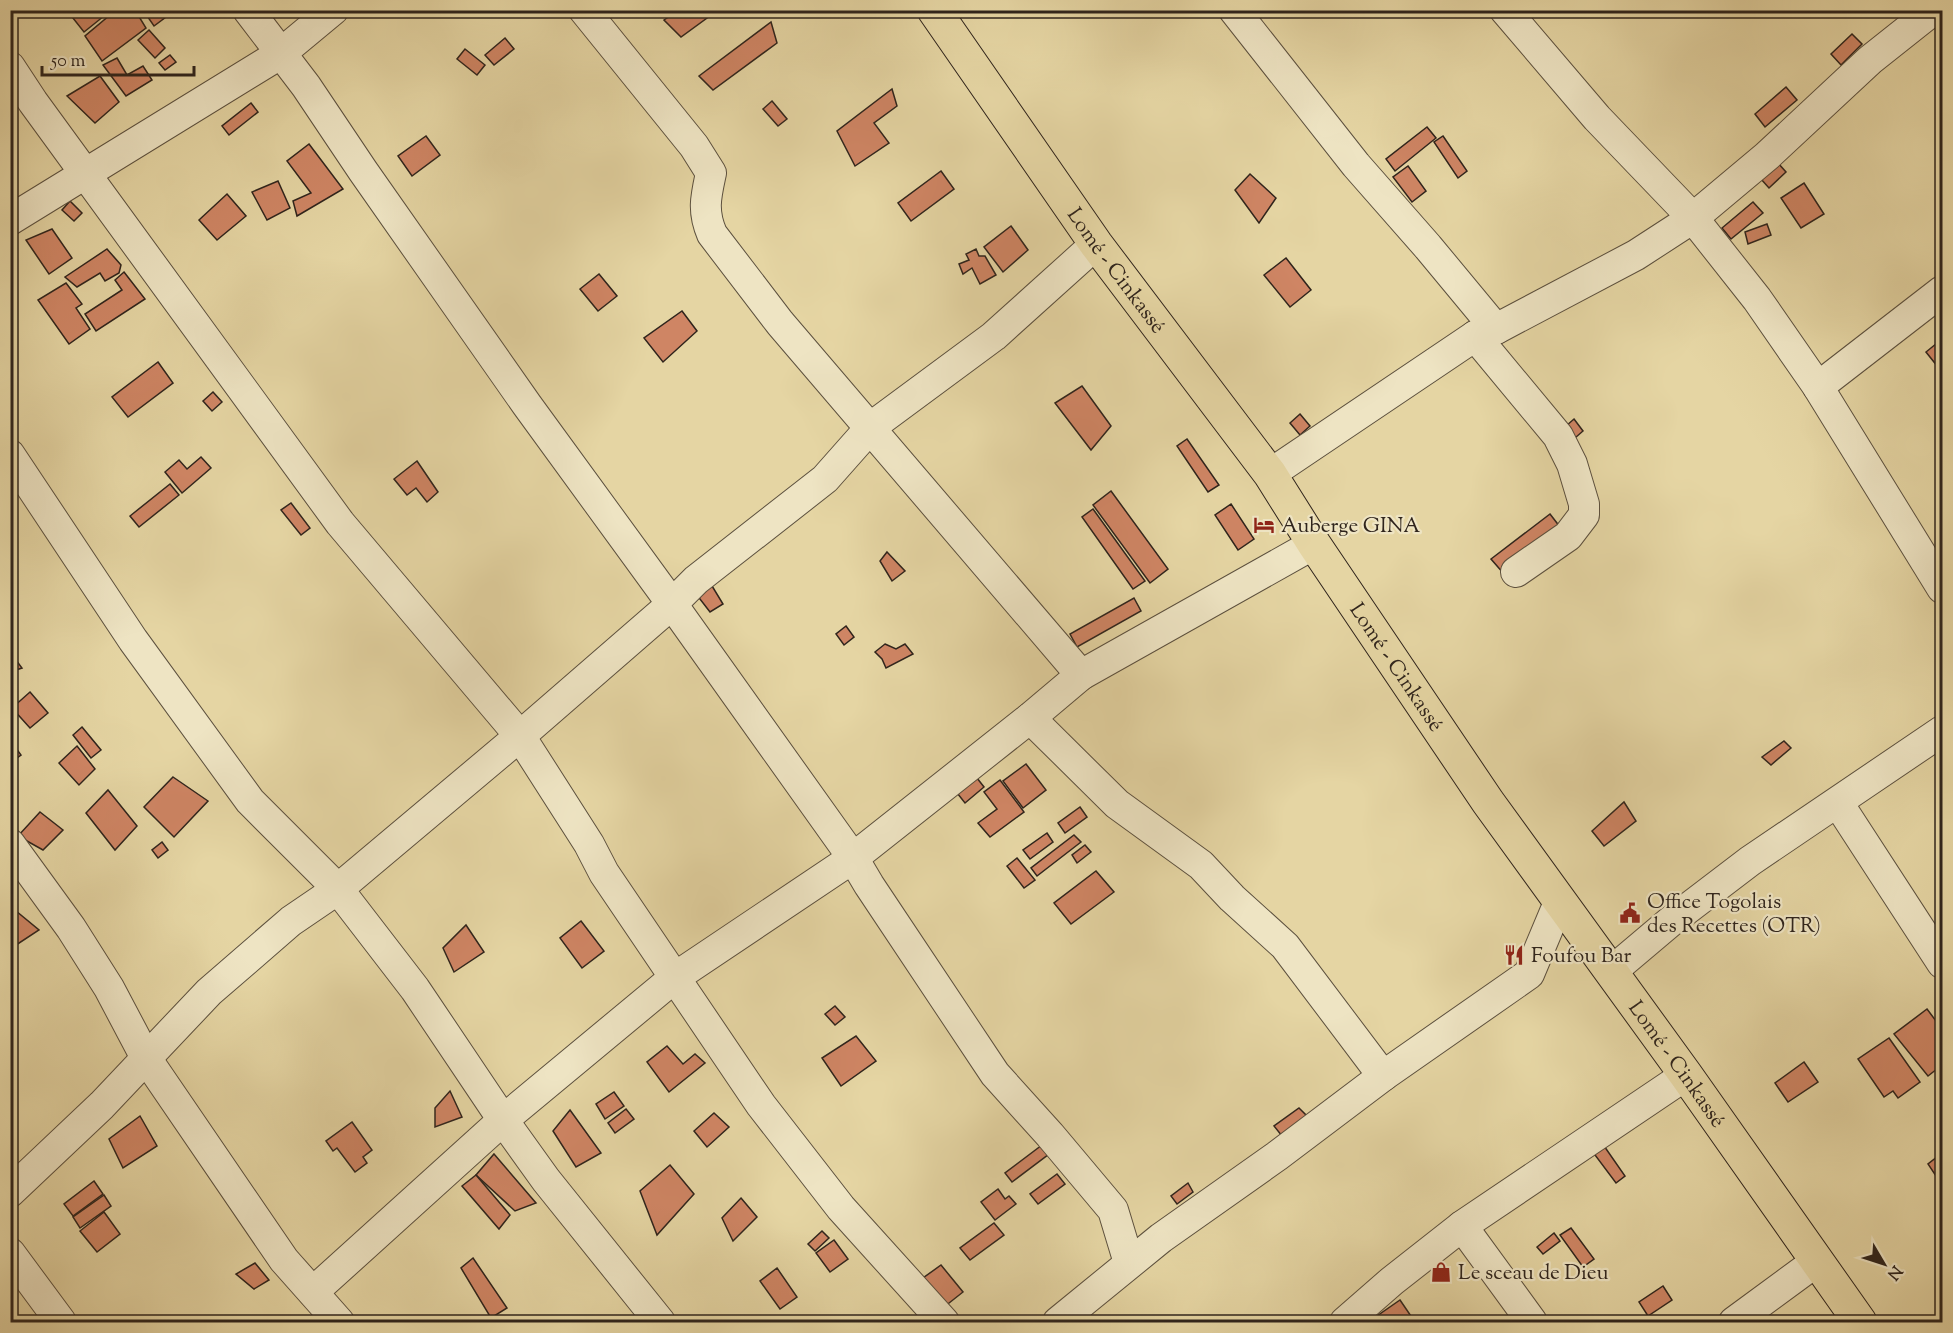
<svg xmlns="http://www.w3.org/2000/svg" width="1953" height="1333" font-family="'Sorts Mill Goudy',serif">
	<style>
		.building { fill: #cf8564; stroke: #2f241c; stroke-width: 1.5 }
		.lines { fill: none; stroke-linecap: round; stroke-linejoin: round }
		.minor-casing { stroke: #5c503e; stroke-width: 32 }
		.highway-casing { stroke: #2f241c; stroke-width: 35 }
		.minor { stroke: #eee4c3; stroke-width: 30 }
		.highway { stroke: #e5d5a3; stroke-width: 33 }
		.labels { text-anchor: middle; stroke-width: 4.5; stroke-linejoin: round; paint-order: stroke }
		.street-label { font-size: 21px; fill: #2f241c; stroke: #eee4c3 }
		.poi-label { font-size: 21px; fill: #2f241c; stroke: #eee4c3; text-anchor: start }
	</style>
	<rect width="100%" height="100%" fill="#e5d5a3"/>
	<filter id="stains"><feTurbulence type="fractalNoise" baseFrequency=".00333" numOctaves="4"/><feColorMatrix values="0 0 0 0 .2 0 0 0 0 .09 0 0 0 0 .02 0 0 0 .5 -.17"/></filter>
	<radialGradient id="worn" r=".72"><stop offset=".6" stop-color="#630" stop-opacity="0"/><stop offset="1" stop-color="#630" stop-opacity=".3"/></radialGradient>
	<g class="building">
		<path d="M 72,10 L 99,10 L 104,16 L 84,32 L 69,13 Z"/>
		<path d="M 116,10 L 135,10 L 146,28 L 102,61 L 85,36 Z"/>
		<path d="M 143,10 L 162,10 L 166,17 L 154,26 Z"/>
		<path d="M 679,10 L 718,10 L 681,37 L 664,20 Z"/>
		<path d="M 771,22 L 777,43 L 713,90 L 699,76 Z"/>
		<path d="M 149,30 L 165,48 L 155,58 L 138,40 Z"/>
		<path d="M 1852,34 L 1862,44 L 1841,65 L 1831,54 Z"/>
		<path d="M 505,38 L 514,49 L 494,65 L 485,55 Z"/>
		<path d="M 465,49 L 485,65 L 477,75 L 457,59 Z"/>
		<path d="M 170,55 L 176,62 L 165,70 L 159,63 Z"/>
		<path d="M 117,58 L 127,75 L 143,66 L 152,80 L 126,96 L 103,65 Z"/>
		<path d="M 100,76 L 119,102 L 95,123 L 67,96 Z"/>
		<path d="M 1786,87 L 1797,100 L 1765,127 L 1755,114 Z"/>
		<path d="M 892,89 L 897,106 L 874,123 L 889,143 L 855,166 L 837,131 Z"/>
		<path d="M 772,101 L 787,119 L 778,126 L 763,109 Z"/>
		<path d="M 251,103 L 258,112 L 229,135 L 222,126 Z"/>
		<path d="M 1427,127 L 1436,138 L 1395,171 L 1386,159 Z"/>
		<path d="M 426,136 L 440,155 L 412,176 L 398,156 Z"/>
		<path d="M 1443,136 L 1467,171 L 1458,178 L 1434,142 Z"/>
		<path d="M 309,144 L 343,189 L 297,216 L 293,201 L 311,193 L 287,161 Z"/>
		<path d="M 1778,163 L 1786,172 L 1769,188 L 1761,179 Z"/>
		<path d="M 1408,166 L 1426,191 L 1412,202 L 1393,177 Z"/>
		<path d="M 941,171 L 954,189 L 911,221 L 898,203 Z"/>
		<path d="M 1250,174 L 1276,198 L 1259,223 L 1235,190 Z"/>
		<path d="M 278,181 L 290,208 L 267,220 L 252,192 Z"/>
		<path d="M 1804,183 L 1824,214 L 1801,228 L 1781,198 Z"/>
		<path d="M 227,194 L 246,216 L 217,240 L 199,220 Z"/>
		<path d="M 70,201 L 82,213 L 74,221 L 62,210 Z"/>
		<path d="M 1753,202 L 1763,213 L 1731,239 L 1722,228 Z"/>
		<path d="M 1767,224 L 1771,235 L 1748,244 L 1745,232 Z"/>
		<path d="M 1011,226 L 1028,250 L 1003,272 L 984,247 Z"/>
		<path d="M 52,229 L 72,258 L 49,274 L 26,240 Z"/>
		<path d="M 107,249 L 121,265 L 119,273 L 105,281 L 100,273 L 77,287 L 65,277 Z"/>
		<path d="M 976,249 L 979,256 L 985,256 L 996,275 L 980,284 L 972,268 L 963,274 L 959,264 L 969,260 L 966,254 Z"/>
		<path d="M 1286,258 L 1311,290 L 1290,307 L 1264,275 Z"/>
		<path d="M 124,272 L 145,299 L 96,331 L 85,314 L 122,290 L 115,280 Z"/>
		<path d="M 599,274 L 617,296 L 598,311 L 580,289 Z"/>
		<path d="M 66,283 L 82,304 L 76,308 L 90,329 L 69,344 L 38,300 Z"/>
		<path d="M 682,311 L 697,331 L 663,362 L 644,338 Z"/>
		<path d="M 1942,339 L 1942,372 L 1926,352 Z"/>
		<path d="M 158,362 L 173,383 L 128,417 L 112,397 Z"/>
		<path d="M 1082,386 L 1111,426 L 1091,450 L 1055,403 Z"/>
		<path d="M 213,392 L 222,402 L 212,411 L 203,401 Z"/>
		<path d="M 1300,414 L 1310,426 L 1300,435 L 1290,423 Z"/>
		<path d="M 1574,419 L 1583,431 L 1575,438 L 1566,426 Z"/>
		<path d="M 1187,439 L 1219,485 L 1208,492 L 1177,446 Z"/>
		<path d="M 201,457 L 211,468 L 182,493 L 165,472 L 179,460 L 187,469 Z"/>
		<path d="M 417,461 L 438,492 L 427,502 L 416,488 L 407,495 L 394,479 Z"/>
		<path d="M 170,484 L 179,495 L 139,527 L 130,516 Z"/>
		<path d="M 1111,491 L 1168,569 L 1150,583 L 1093,505 Z"/>
		<path d="M 291,503 L 310,528 L 301,535 L 281,510 Z"/>
		<path d="M 1231,504 L 1254,539 L 1238,550 L 1215,515 Z"/>
		<path d="M 1093,509 L 1145,581 L 1133,589 L 1082,517 Z"/>
		<path d="M 1550,514 L 1560,527 L 1504,574 L 1491,559 Z"/>
		<path d="M 887,552 L 905,571 L 892,581 L 880,561 Z"/>
		<path d="M 709,581 L 723,604 L 710,612 L 693,590 Z"/>
		<path d="M 1134,598 L 1141,611 L 1077,647 L 1070,634 Z"/>
		<path d="M 846,626 L 854,637 L 844,645 L 836,634 Z"/>
		<path d="M 885,644 L 896,649 L 905,644 L 913,654 L 886,668 L 882,659 L 875,652 Z"/>
		<path d="M 10,652 L 22,668 L 10,672 Z"/>
		<path d="M 30,692 L 48,713 L 30,728 L 12,708 Z"/>
		<path d="M 82,727 L 101,750 L 91,758 L 73,735 Z"/>
		<path d="M 1784,741 L 1791,748 L 1771,765 L 1762,757 Z"/>
		<path d="M 13,744 L 21,755 L 10,763 L 10,746 Z"/>
		<path d="M 77,746 L 95,769 L 79,785 L 59,763 Z"/>
		<path d="M 1026,764 L 1046,790 L 1023,808 L 1003,781 Z"/>
		<path d="M 973,773 L 984,787 L 965,803 L 954,789 Z"/>
		<path d="M 173,777 L 208,801 L 174,837 L 144,807 Z"/>
		<path d="M 1000,780 L 1024,812 L 990,837 L 978,823 L 997,809 L 984,792 Z"/>
		<path d="M 108,790 L 137,826 L 115,850 L 86,813 Z"/>
		<path d="M 1624,802 L 1636,821 L 1604,846 L 1592,831 Z"/>
		<path d="M 1080,807 L 1087,817 L 1065,833 L 1058,823 Z"/>
		<path d="M 40,812 L 63,830 L 43,850 L 18,836 Z"/>
		<path d="M 1047,833 L 1053,842 L 1030,859 L 1023,850 Z"/>
		<path d="M 1074,835 L 1081,842 L 1037,876 L 1031,868 Z"/>
		<path d="M 162,842 L 168,850 L 158,858 L 152,850 Z"/>
		<path d="M 1085,845 L 1091,852 L 1077,863 L 1072,855 Z"/>
		<path d="M 1017,858 L 1035,880 L 1024,888 L 1007,866 Z"/>
		<path d="M 1096,871 L 1114,892 L 1071,924 L 1054,903 Z"/>
		<path d="M 10,906 L 39,930 L 10,949 Z"/>
		<path d="M 581,921 L 604,951 L 582,968 L 560,938 Z"/>
		<path d="M 466,925 L 484,952 L 454,972 L 443,948 Z"/>
		<path d="M 835,1006 L 845,1017 L 835,1025 L 825,1014 Z"/>
		<path d="M 1927,1009 L 1942,1029 L 1942,1065 L 1928,1076 L 1894,1034 Z"/>
		<path d="M 856,1036 L 876,1061 L 841,1086 L 822,1058 Z"/>
		<path d="M 1889,1038 L 1920,1082 L 1898,1098 L 1893,1091 L 1884,1097 L 1858,1059 Z"/>
		<path d="M 667,1046 L 683,1064 L 695,1054 L 705,1063 L 669,1092 L 647,1062 Z"/>
		<path d="M 1804,1062 L 1818,1082 L 1788,1102 L 1775,1083 Z"/>
		<path d="M 450,1091 L 462,1117 L 435,1127 L 435,1108 Z"/>
		<path d="M 614,1092 L 624,1106 L 605,1119 L 596,1104 Z"/>
		<path d="M 1299,1108 L 1307,1116 L 1282,1136 L 1274,1126 Z"/>
		<path d="M 626,1109 L 634,1119 L 615,1133 L 608,1123 Z"/>
		<path d="M 570,1110 L 601,1153 L 576,1167 L 553,1131 Z"/>
		<path d="M 714,1113 L 729,1127 L 707,1147 L 694,1131 Z"/>
		<path d="M 140,1116 L 157,1146 L 123,1168 L 109,1139 Z"/>
		<path d="M 352,1122 L 372,1150 L 363,1157 L 367,1163 L 355,1172 L 337,1148 L 333,1151 L 326,1141 Z"/>
		<path d="M 1046,1142 L 1053,1151 L 1012,1182 L 1005,1173 Z"/>
		<path d="M 1602,1143 L 1625,1176 L 1616,1183 L 1592,1151 Z"/>
		<path d="M 1942,1153 L 1942,1185 L 1928,1164 Z"/>
		<path d="M 494,1154 L 536,1203 L 515,1211 L 476,1175 Z"/>
		<path d="M 670,1165 L 694,1194 L 657,1235 L 640,1191 Z"/>
		<path d="M 1057,1174 L 1065,1184 L 1038,1204 L 1030,1194 Z"/>
		<path d="M 476,1175 L 510,1215 L 499,1229 L 462,1186 Z"/>
		<path d="M 94,1181 L 103,1194 L 73,1216 L 64,1204 Z"/>
		<path d="M 1188,1183 L 1193,1192 L 1177,1204 L 1171,1196 Z"/>
		<path d="M 998,1189 L 1005,1199 L 1009,1196 L 1016,1204 L 995,1220 L 981,1202 Z"/>
		<path d="M 104,1195 L 111,1206 L 80,1228 L 73,1217 Z"/>
		<path d="M 741,1198 L 757,1217 L 733,1241 L 722,1218 Z"/>
		<path d="M 104,1212 L 120,1234 L 97,1252 L 80,1231 Z"/>
		<path d="M 994,1223 L 1004,1235 L 970,1260 L 960,1248 Z"/>
		<path d="M 1571,1228 L 1594,1259 L 1583,1267 L 1560,1235 Z"/>
		<path d="M 822,1231 L 829,1238 L 815,1251 L 808,1244 Z"/>
		<path d="M 1554,1233 L 1560,1241 L 1543,1254 L 1537,1247 Z"/>
		<path d="M 834,1240 L 848,1259 L 830,1272 L 816,1253 Z"/>
		<path d="M 473,1258 L 507,1308 L 491,1318 L 461,1268 Z"/>
		<path d="M 255,1263 L 269,1280 L 254,1289 L 236,1274 Z"/>
		<path d="M 941,1265 L 963,1292 L 944,1307 L 923,1278 Z"/>
		<path d="M 777,1268 L 797,1297 L 780,1309 L 760,1281 Z"/>
		<path d="M 1663,1286 L 1672,1300 L 1648,1316 L 1639,1302 Z"/>
		<path d="M 1400,1300 L 1415,1322 L 1381,1322 L 1377,1316 Z"/>
	</g>
	<g class="lines">
		<g class="minor-casing">
			<g id="minor">
				<path d="M 248,10 L 306,86 L 363,171 L 527,405 L 672,604 L 853,858 L 869,885 L 995,1074 L 1050,1135 L 1113,1210 L 1129,1263"/>
				<path d="M 584,10 L 694,146 L 711,173 C 706,196 702,211 712,234 L 780,323 L 1081,675"/>
				<path d="M 1234,10 L 1356,165 L 1428,247 L 1496,329"/>
				<path d="M 1505,10 L 1597,118 L 1693,218 L 1767,156 L 1870,60 L 1933,10"/>
				<path d="M 10,67 L 33,102 L 340,523 L 520,736 L 589,844 L 604,873 L 761,1105 L 841,1208 L 944,1322"/>
				<path d="M 10,220 L 280,54 L 333,10"/>
				<path d="M 1475,336 L 1558,436 L 1572,464 L 1584,504 L 1584,515 L 1568,536 L 1516,572"/>
				<path d="M 1818,387 L 1942,291"/>
				<path d="M 10,455 L 133,640 L 250,801 L 338,889 L 415,989 L 503,1120 L 546,1180 L 660,1322"/>
				<path d="M 1270,474 L 1475,336 L 1496,329 L 1636,255 L 1693,218 L 1757,299 L 1818,387 L 1942,588"/>
				<path d="M 1030,718 L 1117,804 L 1201,865 L 1232,898 L 1285,946 L 1383,1076"/>
				<path d="M 1838,803 L 1942,963"/>
				<path d="M 10,844 L 71,928 L 109,988 L 146,1058 L 284,1260 L 339,1322"/>
				<path d="M 1612,971 L 1670,922 L 1750,861 L 1942,731"/>
				<path d="M 10,1192 L 102,1105 L 209,992 L 291,921 L 338,889 L 520,736 L 672,604 L 696,580 L 825,479 L 871,427 L 994,336 L 1096,244"/>
				<path d="M 1462,1226 L 1532,1322"/>
				<path d="M 10,1253 L 61,1322"/>
				<path d="M 313,1292 L 503,1120 L 674,978 L 853,858 L 1030,718 L 1081,675 L 1314,544"/>
				<path d="M 1058,1322 L 1161,1238 L 1277,1156 L 1383,1076 L 1529,974 L 1560,900"/>
				<path d="M 1345,1322 L 1392,1281 L 1462,1226 L 1686,1075"/>
				<path d="M 1734,1322 L 1817,1261"/>
			</g>
		</g>
		<g class="highway-casing">
			<g id="highway">
				<path id="s1" d="M 934,10 L 1096,244 L 1270,474 L 1314,544 L 1488,802 L 1686,1075 L 1860,1322"/>
			</g>
		</g>
		<use href="#minor" class="minor"/>
		<use href="#highway" class="highway"/>
	</g>
	<defs>
		<g id="hotel-bare" transform="scale(1.62)"><path d="M-6-4.5h1.5V1H6V5H4.5V3h-9V5H-6ZM-4 0a1.8 1.8 0 1 1 3.6 0ZM.5 0V-2.5h3Q6-2.5 6 0Z" fill="#8f2418" stroke="#eee4c3" stroke-width="2.5" paint-order="stroke"/></g>
		<g id="civic-bare" transform="scale(1.62)"><path d="M-.6-6.5H3V-4.5H.6V-3L4-1V1h2V6H-6V1h2V-1L-.6-3ZM-1.2 2.5V6h2.4V2.5Z" fill="#8f2418" stroke="#eee4c3" stroke-width="2.5" paint-order="stroke"/></g>
		<g id="restaurant-bare" transform="scale(1.62)"><path d="M-5-6h1v4h1v-4h1v4h1v-4h1v5L-1.5 .5V6h-2V.5L-5-1ZM5-6V6H3V1.5H1.5Q1.5-4 5-6Z" fill="#8f2418" stroke="#eee4c3" stroke-width="2.5" paint-order="stroke"/></g>
		<g id="shop-bare" transform="scale(1.62)"><path d="M-5-2.5h2.3a2.7 3.5 0 0 1 5.4 0H5L5.5 6h-11ZM-1.5-2.5h3a1.5 2.3 0 0 0-3 0Z" fill="#8f2418" stroke="#eee4c3" stroke-width="2.5" paint-order="stroke"/></g>
	</defs>
	<g fill-rule="evenodd">
		<use href="#hotel-bare" x="1264" y="525"/>
		<use href="#civic-bare" x="1630" y="913"/>
		<use href="#restaurant-bare" x="1514" y="955"/>
		<use href="#shop-bare" x="1441" y="1272"/>
	</g>
	<g class="labels">
		<g class="street-label">
			<text dy="7" stroke="none"><textPath href="#s1" startOffset="318">Lomé - Cinkassé</textPath></text>
			<text dy="7" stroke="none"><textPath href="#s1" startOffset="804">Lomé - Cinkassé</textPath></text>
			<text dy="7" stroke="none"><textPath href="#s1" startOffset="1290">Lomé - Cinkassé</textPath></text>
		</g>
		<g class="poi-label">
			<text x="1281" y="532">Auberge GINA</text>
			<text x="1647" y="908">Office Togolais<tspan x="1647" dy="24">des Recettes (OTR)</tspan></text>
			<text x="1531" y="962">Foufou Bar</text>
			<text x="1458" y="1279">Le sceau de Dieu</text>
		</g>
	</g>
	<rect width="1953" height="1333" fill="none" stroke="#e5d5a3" stroke-width="36"/>
	<rect x="12" y="12" width="1929" height="1309" fill="none" stroke="#2f241c" stroke-width="3"/>
	<rect x="18" y="18" width="1917" height="1297" fill="none" stroke="#2f241c" stroke-width="1.5"/>
	<g transform="translate(1884 1264) rotate(129)" stroke="#eee4c3" stroke-width="4.5" paint-order="stroke">
	<path d="M0-4.5L10 22L0 15L-10 22Z" fill="#2f241c"/>
	<text y="-9" font-size="16" font-weight="bold" text-anchor="middle" fill="#2f241c">N</text>
	</g>
	<path d="M42 66v9h152v-9" fill="none" stroke="#2f241c" stroke-width="3"/>
	<text x="51" y="66" font-size="18" fill="#2f241c" stroke="#eee4c3" stroke-width="4.5" paint-order="stroke">50 m</text>
	<rect width="100%" height="100%" filter="url(#stains)"/>
	<rect width="100%" height="100%" fill="url(#worn)"/>
</svg>
